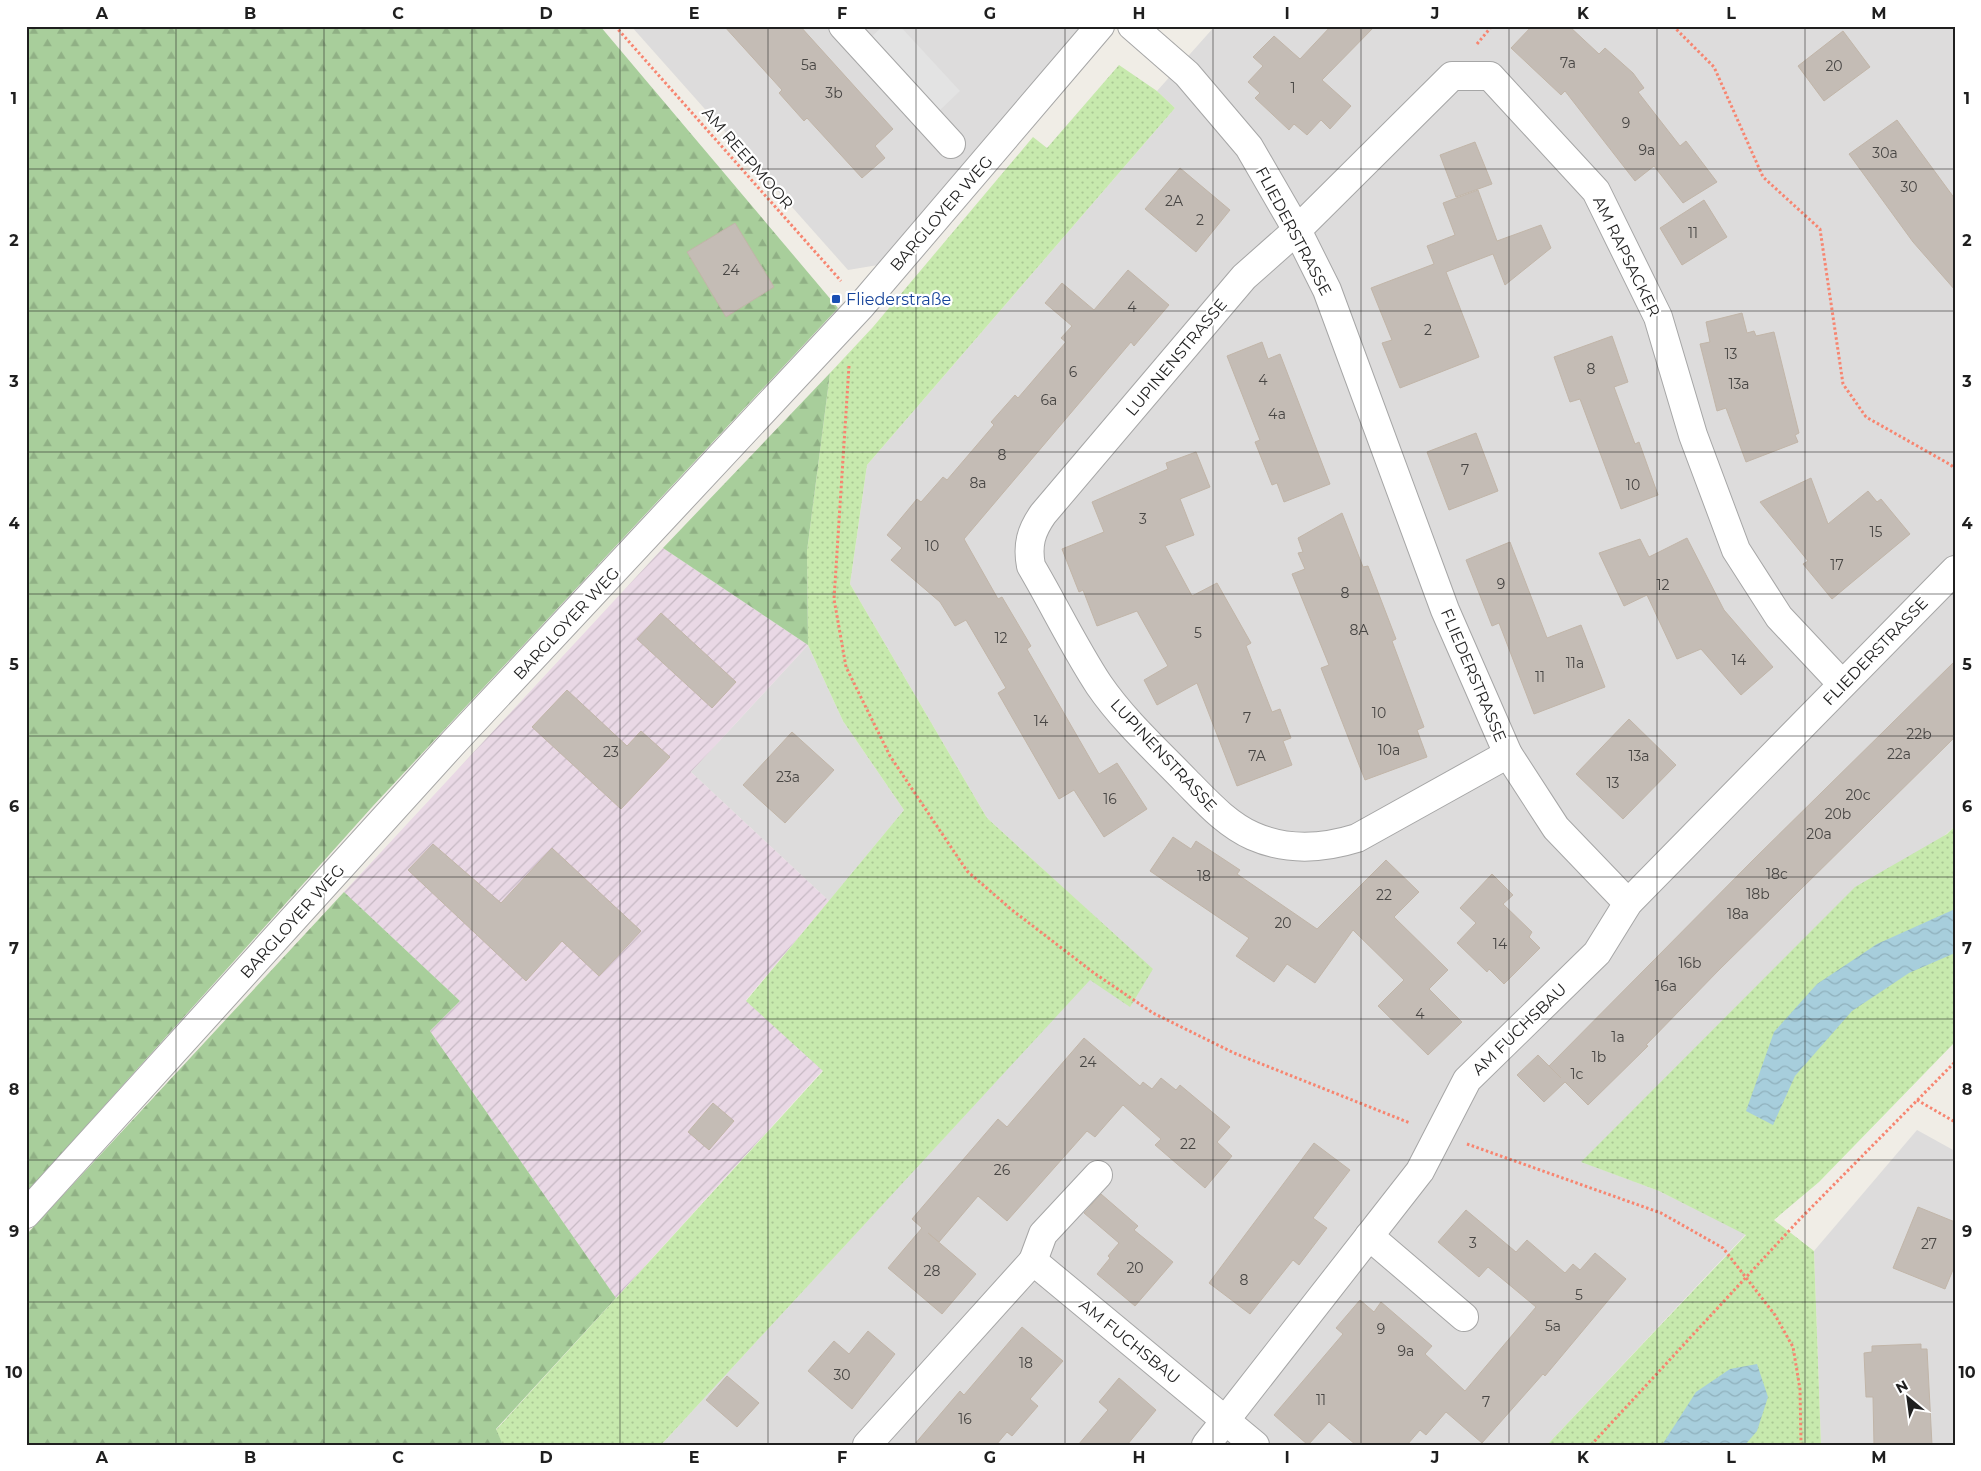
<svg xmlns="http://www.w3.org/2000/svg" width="1981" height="1471" font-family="Montserrat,sans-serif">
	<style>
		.residential { fill: #dddcdc }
		.industrial { fill: url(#industrial-furrows) }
		.grass { fill: url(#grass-dots) }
		.forest { fill: url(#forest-firs) }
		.parking { fill: #e3e3e3 }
		.water { fill: url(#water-waves) }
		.building { fill: #c4bcb5; stroke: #c1b5a8 }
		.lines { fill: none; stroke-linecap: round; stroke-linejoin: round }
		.minor-casing { stroke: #a6a6a6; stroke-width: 30 }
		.path { stroke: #f78570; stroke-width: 3; stroke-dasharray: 2.5 2.5; stroke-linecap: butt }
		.minor { stroke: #fff; stroke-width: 28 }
		.grid { fill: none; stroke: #1f1f1f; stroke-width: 1; stroke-opacity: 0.55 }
		.transit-dot { fill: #1a4fb4; stroke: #fff; stroke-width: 2 }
		.labels { text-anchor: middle; stroke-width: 4.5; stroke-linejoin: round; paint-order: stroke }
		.number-label { font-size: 14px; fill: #484644 }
		.street-label { font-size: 16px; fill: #1f1f1f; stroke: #fff }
		.transit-label { font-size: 16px; fill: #164399; stroke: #fff; text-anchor: start }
		.neatline { fill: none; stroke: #1f1f1f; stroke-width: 2 }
		.grid-label { font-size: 16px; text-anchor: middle; font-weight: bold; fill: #1f1f1f }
	</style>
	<defs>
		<pattern id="industrial-furrows" width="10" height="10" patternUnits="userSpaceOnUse" patternTransform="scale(1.25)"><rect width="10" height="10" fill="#e9d8e5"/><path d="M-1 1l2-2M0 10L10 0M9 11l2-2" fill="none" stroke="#c7b9c4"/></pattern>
		<pattern id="grass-dots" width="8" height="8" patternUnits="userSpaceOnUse" patternTransform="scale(1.25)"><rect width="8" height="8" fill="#c7e9ad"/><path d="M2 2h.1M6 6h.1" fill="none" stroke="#aac794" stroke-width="1.8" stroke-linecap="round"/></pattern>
		<pattern id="forest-firs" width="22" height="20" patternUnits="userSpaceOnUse" patternTransform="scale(1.25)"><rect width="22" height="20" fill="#a8ce9b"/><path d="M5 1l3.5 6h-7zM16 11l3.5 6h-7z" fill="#90b085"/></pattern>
		<pattern id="water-waves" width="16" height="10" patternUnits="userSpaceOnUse" patternTransform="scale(1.25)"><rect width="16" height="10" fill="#a7cedc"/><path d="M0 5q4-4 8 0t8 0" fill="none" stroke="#8fb0bc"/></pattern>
	</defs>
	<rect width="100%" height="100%" fill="#f0ede6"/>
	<g class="residential">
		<path d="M 631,26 L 1085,26 L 878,265 L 848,270 Z"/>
		<path d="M 1215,26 L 1955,26 L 1955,826 L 1582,1162 L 1659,1191 L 1746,1234 L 1547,1445 L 661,1445 L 1090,979 L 1153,970 L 987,818 L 850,584 L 867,465 L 1175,108 L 1157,91 Z"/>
		<path d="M 808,645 L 843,721 L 904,810 L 829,901 L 691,772 Z"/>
		<path d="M 1917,1130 L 1955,1151 L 1955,1445 L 1821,1445 L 1814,1251 Z"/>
	</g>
	<path class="industrial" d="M 663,548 L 808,645 L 691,772 L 829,901 L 746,1000 L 823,1070 L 616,1298 L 430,1031 L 460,1001 L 344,892 Z"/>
	<g class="grass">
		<path d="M 1119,65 L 1157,91 L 1175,108 L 867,465 L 850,584 L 987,818 L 1153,969 L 1130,1007 L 1090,980 L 661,1445 L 503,1445 L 496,1430 L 823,1071 L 746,1001 L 904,810 L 843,721 L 808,645 L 807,551 L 830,373 L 873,327 L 1033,137 L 1047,148 Z"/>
		<path d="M 1955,826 L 1955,1042 L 1819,1182 L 1774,1220 L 1814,1251 L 1821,1445 L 1547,1445 L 1746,1235 L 1659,1191 L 1581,1162 L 1855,887 L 1947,834 Z"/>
	</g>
	<g class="forest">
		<path d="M 26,26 L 600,26 L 838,308 L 373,806 L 26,1193 Z"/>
		<path d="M 830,373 L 807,551 L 808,645 L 663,548 Z"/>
		<path d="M 344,892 L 460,1001 L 430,1031 L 616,1298 L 496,1429 L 503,1445 L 26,1445 L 26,1235 Z"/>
	</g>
	<path class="parking" d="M 883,26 L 900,26 L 960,91 L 938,112 L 870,38 Z"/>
	<g class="water">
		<path d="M 1955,909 L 1955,953 L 1909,973 L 1852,1011 L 1795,1076 L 1773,1125 L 1746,1111 L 1774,1032 L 1817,984 L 1877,944 Z"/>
		<path d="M 1757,1364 L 1768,1397 L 1757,1431 L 1745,1445 L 1662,1445 L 1696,1392 L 1730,1369 Z"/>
	</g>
	<g class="building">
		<path d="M 724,26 L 800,26 L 893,129 L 875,146 L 885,158 L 862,178 L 807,118 L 804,121 L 779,93 L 782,90 Z"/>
		<path d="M 1331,26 L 1375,26 L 1322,80 L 1351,106 L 1330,129 L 1321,120 L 1307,135 L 1294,124 L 1289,130 L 1255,98 L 1260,93 L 1248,82 L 1263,66 L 1253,57 L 1274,36 L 1300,59 Z"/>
		<path d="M 1532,26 L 1569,26 L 1599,54 L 1605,48 L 1633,73 L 1644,88 L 1638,92 L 1680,146 L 1686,141 L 1717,182 L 1683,203 L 1654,166 L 1635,181 L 1565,91 L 1561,95 L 1511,48 Z"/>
		<path d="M 1843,31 L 1870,67 L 1824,101 L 1798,66 Z"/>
		<path d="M 1897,120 L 1955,199 L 1955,290 L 1913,242 L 1849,154 Z"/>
		<path d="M 1475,142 L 1492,184 L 1456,197 L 1440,155 Z"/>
		<path d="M 1180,168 L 1230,210 L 1196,252 L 1145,209 Z"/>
		<path d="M 1478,190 L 1497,241 L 1541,225 L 1551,248 L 1505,285 L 1493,254 L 1446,272 L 1479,357 L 1400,388 L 1382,343 L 1392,340 L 1371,288 L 1434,264 L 1427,246 L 1455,235 L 1443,203 Z"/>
		<path d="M 1704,200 L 1727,237 L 1682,265 L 1660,228 Z"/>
		<path d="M 735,223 L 774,287 L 726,317 L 687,252 Z"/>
		<path d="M 1128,270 L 1169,305 L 1134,346 L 1131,342 L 964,539 L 998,599 L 1002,597 L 1031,646 L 1027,649 L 1099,774 L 1117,763 L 1147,809 L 1104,837 L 1074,790 L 1059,799 L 998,693 L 1006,688 L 966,620 L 955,626 L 940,602 L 891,560 L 902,548 L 887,535 L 917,499 L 921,502 L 943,477 L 947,480 L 994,425 L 991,422 L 1015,395 L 1018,398 L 1066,342 L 1061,338 L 1072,326 L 1045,303 L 1062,283 L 1094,310 Z"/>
		<path d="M 1742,313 L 1747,333 L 1754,331 L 1756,336 L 1774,332 L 1799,433 L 1795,435 L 1798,442 L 1746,462 L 1726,408 L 1717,411 L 1700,344 L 1710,342 L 1706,322 Z"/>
		<path d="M 1612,336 L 1628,382 L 1614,387 L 1635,444 L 1639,442 L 1658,495 L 1621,509 L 1580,399 L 1570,402 L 1554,357 Z"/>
		<path d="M 1262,342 L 1268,359 L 1280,354 L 1330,484 L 1284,502 L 1277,483 L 1272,485 L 1255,442 L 1260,440 L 1227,356 Z"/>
		<path d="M 1476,433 L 1498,491 L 1449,510 L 1427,452 Z"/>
		<path d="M 1196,452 L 1210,487 L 1180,499 L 1194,535 L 1165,546 L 1192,596 L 1217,583 L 1251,643 L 1246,646 L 1272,712 L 1280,709 L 1291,738 L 1283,741 L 1292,765 L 1237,786 L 1197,683 L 1157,705 L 1144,680 L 1168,666 L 1137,611 L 1097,626 L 1083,590 L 1079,592 L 1062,549 L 1104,532 L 1092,502 L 1168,469 L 1166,463 Z"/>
		<path d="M 1811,478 L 1828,524 L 1868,491 L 1877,502 L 1881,499 L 1910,534 L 1832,599 L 1803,564 L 1808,561 L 1760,502 Z"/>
		<path d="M 1342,513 L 1363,567 L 1368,566 L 1396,639 L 1392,641 L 1424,727 L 1417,730 L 1427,757 L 1365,780 L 1321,668 L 1329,665 L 1292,574 L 1305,569 L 1298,553 L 1303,552 L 1298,538 Z"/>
		<path d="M 1687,538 L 1724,610 L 1773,667 L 1741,695 L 1701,649 L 1677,659 L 1647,595 L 1624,606 L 1599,553 L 1640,539 L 1649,557 Z"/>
		<path d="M 1510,542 L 1547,638 L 1581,625 L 1605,687 L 1534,714 L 1499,623 L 1492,626 L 1466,560 Z"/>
		<path d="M 661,613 L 736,682 L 712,708 L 637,639 Z"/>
		<path d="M 1955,661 L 1955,737 L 1719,970 L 1646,1045 L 1648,1046 L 1588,1105 L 1565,1082 L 1544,1102 L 1517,1075 L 1538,1055 L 1561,1078 L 1549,1066 L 1754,859 Z"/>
		<path d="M 567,690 L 627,746 L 641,731 L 670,757 L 621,809 L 532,727 Z"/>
		<path d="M 1629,719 L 1676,765 L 1623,819 L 1576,774 Z"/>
		<path d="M 792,732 L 834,770 L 785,823 L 743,785 Z"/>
		<path d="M 1173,837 L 1191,849 L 1196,841 L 1240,870 L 1237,874 L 1317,929 L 1386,860 L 1419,892 L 1394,917 L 1448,970 L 1429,989 L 1462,1022 L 1428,1055 L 1378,1006 L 1404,980 L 1353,930 L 1315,983 L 1287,964 L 1274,982 L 1236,956 L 1249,938 L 1150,871 Z"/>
		<path d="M 433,844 L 501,903 L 552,848 L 641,931 L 599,976 L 562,941 L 526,981 L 408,870 Z"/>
		<path d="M 1492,874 L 1513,895 L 1503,904 L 1532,932 L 1529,937 L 1540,948 L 1504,984 L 1489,969 L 1487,972 L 1457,943 L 1476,923 L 1460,908 Z"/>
		<path d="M 1084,1038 L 1140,1086 L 1143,1082 L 1152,1089 L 1161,1078 L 1176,1090 L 1180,1085 L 1230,1127 L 1217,1142 L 1232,1156 L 1205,1188 L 1155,1145 L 1161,1139 L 1123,1105 L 1095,1137 L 1087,1131 L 1007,1221 L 978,1196 L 939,1242 L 928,1233 L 976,1274 L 942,1314 L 888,1268 L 922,1228 L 912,1219 L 998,1119 L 1007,1127 Z"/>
		<path d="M 713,1103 L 734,1121 L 709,1150 L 688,1132 Z"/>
		<path d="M 1314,1143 L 1350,1170 L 1313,1218 L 1327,1228 L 1299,1265 L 1293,1260 L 1250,1314 L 1209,1283 Z"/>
		<path d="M 1101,1194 L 1138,1226 L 1134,1230 L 1173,1262 L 1135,1306 L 1097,1274 L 1110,1258 L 1108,1256 L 1119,1243 L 1084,1213 Z"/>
		<path d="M 1918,1207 L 1955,1222 L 1955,1265 L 1945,1289 L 1893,1268 Z"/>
		<path d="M 1466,1210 L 1516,1252 L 1527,1240 L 1565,1273 L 1573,1264 L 1580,1270 L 1595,1253 L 1626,1279 L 1545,1376 L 1543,1374 L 1482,1443 L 1446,1412 L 1426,1435 L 1420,1430 L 1407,1445 L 1356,1445 L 1329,1422 L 1308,1445 L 1274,1415 L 1343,1334 L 1336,1328 L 1360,1300 L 1374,1312 L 1381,1302 L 1432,1346 L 1425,1354 L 1465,1391 L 1536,1307 L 1488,1267 L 1479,1277 L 1438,1242 Z"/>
		<path d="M 1022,1327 L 1063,1361 L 1030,1399 L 1038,1406 L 1012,1436 L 1007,1432 L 996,1445 L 914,1445 L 960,1391 L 964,1395 Z"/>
		<path d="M 868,1331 L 895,1354 L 852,1409 L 808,1371 L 834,1341 L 849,1354 Z"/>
		<path d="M 1921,1344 L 1921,1349 L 1927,1349 L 1932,1445 L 1874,1445 L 1873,1397 L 1866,1397 L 1864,1353 L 1872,1352 L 1872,1346 Z"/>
		<path d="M 727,1376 L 759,1403 L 737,1427 L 706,1400 Z"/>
		<path d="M 1119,1378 L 1156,1410 L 1127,1445 L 1078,1445 L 1108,1410 L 1099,1402 Z"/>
	</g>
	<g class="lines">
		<g class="minor-casing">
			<g id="minor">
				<path d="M 843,26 L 951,144"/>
				<path d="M 1132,26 L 1187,74 L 1249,147 L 1297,230 L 1327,290 L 1445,610 L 1508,754 L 1556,828 L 1628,903"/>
				<path d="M 1508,754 L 1357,838 C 1322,849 1287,851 1253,836 C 1226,824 1206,801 1186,781 C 1156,750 1123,720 1099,685 C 1074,647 1054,605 1031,566 C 1027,545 1031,531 1043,514 L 1244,277 L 1297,230 L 1452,76 L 1490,76 L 1596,191 L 1658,317 L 1693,435 L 1736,550 L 1779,617 L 1842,684"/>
				<path d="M 26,1214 L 452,744 L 861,306 L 1100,26"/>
				<path d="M 1369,1236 L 1464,1317"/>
				<path d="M 1033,1261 L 1043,1234 L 1098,1175"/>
				<path d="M 867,1445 L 1033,1261 L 1255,1445"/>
				<path d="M 1206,1445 L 1420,1171 L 1467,1080 L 1597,953 L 1628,903 L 1955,570"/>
			</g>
		</g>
		<g class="path">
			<path d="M 615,26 L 841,281"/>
			<path d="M 1673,26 L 1714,67 L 1763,177 L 1820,229 L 1843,384 L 1866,417 L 1951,465 L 1955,470"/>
			<path d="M 1477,44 L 1492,26"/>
			<path d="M 849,366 L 834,599 L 846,667 L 890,756 L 967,871 L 1012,910 L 1094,973 L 1153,1013 L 1234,1053 L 1410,1123"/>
			<path d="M 1917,1100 L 1955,1122"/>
			<path d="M 1467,1144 L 1661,1213 L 1723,1248 L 1775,1315 L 1793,1347 L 1800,1389 L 1801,1445"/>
			<path d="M 1591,1445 L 1799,1220 L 1955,1062"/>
		</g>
		<use href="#minor" class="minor"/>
	</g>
	<path class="grid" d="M 176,26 L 176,1445M 324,26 L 324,1445M 472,26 L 472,1445M 620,26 L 620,1445M 768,26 L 768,1445M 916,26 L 916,1445M 1065,26 L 1065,1445M 1213,26 L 1213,1445M 1361,26 L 1361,1445M 1509,26 L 1509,1445M 1657,26 L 1657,1445M 1805,26 L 1805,1445M 26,169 L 1955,169M 26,311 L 1955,311M 26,452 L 1955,452M 26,594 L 1955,594M 26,736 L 1955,736M 26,877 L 1955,877M 26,1019 L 1955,1019M 26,1160 L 1955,1160M 26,1302 L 1955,1302"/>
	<rect class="transit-dot" x="831" y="294" width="10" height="10" rx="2.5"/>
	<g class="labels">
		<g class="number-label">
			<text x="1568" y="68">7a</text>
			<text x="809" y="70">5a</text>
			<text x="1834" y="71">20</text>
			<text x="1293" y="93">1</text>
			<text x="834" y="98">3b</text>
			<text x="1626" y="128">9</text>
			<text x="1647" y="155">9a</text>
			<text x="1885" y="158">30a</text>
			<text x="1909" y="192">30</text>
			<text x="1174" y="206">2A</text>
			<text x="1200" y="225">2</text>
			<text x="1693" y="238">11</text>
			<text x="731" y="275">24</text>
			<text x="1132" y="312">4</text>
			<text x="1428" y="335">2</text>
			<text x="1731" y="359">13</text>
			<text x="1591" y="374">8</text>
			<text x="1073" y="377">6</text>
			<text x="1263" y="385">4</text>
			<text x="1739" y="389">13a</text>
			<text x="1049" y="405">6a</text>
			<text x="1277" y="419">4a</text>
			<text x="1002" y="460">8</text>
			<text x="1465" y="475">7</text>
			<text x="978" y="488">8a</text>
			<text x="1633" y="490">10</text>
			<text x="1143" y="524">3</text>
			<text x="1876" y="537">15</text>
			<text x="932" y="551">10</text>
			<text x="1837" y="570">17</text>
			<text x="1501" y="589">9</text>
			<text x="1663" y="590">12</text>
			<text x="1345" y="598">8</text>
			<text x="1359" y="635">8A</text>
			<text x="1198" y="638">5</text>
			<text x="1001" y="643">12</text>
			<text x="1739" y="665">14</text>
			<text x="1575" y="668">11a</text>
			<text x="1540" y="682">11</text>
			<text x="1379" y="718">10</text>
			<text x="1247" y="723">7</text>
			<text x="1041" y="726">14</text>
			<text x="1919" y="739">22b</text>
			<text x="1389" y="755">10a</text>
			<text x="611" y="757">23</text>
			<text x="1899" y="759">22a</text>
			<text x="1257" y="761">7A</text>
			<text x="1639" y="761">13a</text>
			<text x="788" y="782">23a</text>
			<text x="1613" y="788">13</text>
			<text x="1858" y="800">20c</text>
			<text x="1110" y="804">16</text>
			<text x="1838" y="819">20b</text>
			<text x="1819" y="839">20a</text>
			<text x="1777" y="879">18c</text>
			<text x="1204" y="881">18</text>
			<text x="1758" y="899">18b</text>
			<text x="1384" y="900">22</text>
			<text x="1738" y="919">18a</text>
			<text x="1283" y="928">20</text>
			<text x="1500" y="949">14</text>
			<text x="1690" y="968">16b</text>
			<text x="1666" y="991">16a</text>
			<text x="1420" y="1019">4</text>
			<text x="1618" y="1042">1a</text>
			<text x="1599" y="1062">1b</text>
			<text x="1088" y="1067">24</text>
			<text x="1577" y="1079">1c</text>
			<text x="1188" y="1149">22</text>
			<text x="1002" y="1175">26</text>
			<text x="1473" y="1248">3</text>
			<text x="1929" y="1249">27</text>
			<text x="1135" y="1273">20</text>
			<text x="932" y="1276">28</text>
			<text x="1244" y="1285">8</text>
			<text x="1579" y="1300">5</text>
			<text x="1553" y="1331">5a</text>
			<text x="1381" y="1334">9</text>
			<text x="1406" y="1356">9a</text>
			<text x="1026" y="1368">18</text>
			<text x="842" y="1380">30</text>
			<text x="1321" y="1405">11</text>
			<text x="1486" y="1407">7</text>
			<text x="965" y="1424">16</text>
		</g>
		<g class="street-label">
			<text transform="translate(748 158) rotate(49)" y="6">AM REEPMOOR</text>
			<text transform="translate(941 213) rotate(-49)" y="6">BARGLOYER WEG</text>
			<text transform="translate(1294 231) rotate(62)" y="6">FLIEDERSTRASSE</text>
			<text transform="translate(1627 256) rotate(64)" y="6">AM RAPSACKER</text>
			<text transform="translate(1176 357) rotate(-50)" y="6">LUPINENSTRASSE</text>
			<text transform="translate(566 623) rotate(-47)" y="6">BARGLOYER WEG</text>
			<text transform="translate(1875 651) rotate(-46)" y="6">FLIEDERSTRASSE</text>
			<text transform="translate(1474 675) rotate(67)" y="6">FLIEDERSTRASSE</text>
			<text transform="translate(1164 755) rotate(47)" y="6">LUPINENSTRASSE</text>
			<text transform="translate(292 921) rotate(-48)" y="6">BARGLOYER WEG</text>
			<text transform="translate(1519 1029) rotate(-44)" y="6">AM FUCHSBAU</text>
			<text transform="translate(1130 1341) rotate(39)" y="6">AM FUCHSBAU</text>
		</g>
		<g class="transit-label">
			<text x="846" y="305">Fliederstraße</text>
		</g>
	</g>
	<rect width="1981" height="1471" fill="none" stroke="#ffffff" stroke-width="55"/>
	<g transform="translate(1908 1398) rotate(331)" stroke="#ffffff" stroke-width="4" paint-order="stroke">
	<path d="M0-4L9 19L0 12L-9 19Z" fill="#1f1f1f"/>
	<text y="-8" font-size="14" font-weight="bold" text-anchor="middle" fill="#1f1f1f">N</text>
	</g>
	<rect x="28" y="28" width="1926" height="1416" class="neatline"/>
	<g class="grid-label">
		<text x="102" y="19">A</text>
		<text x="250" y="19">B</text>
		<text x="398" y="19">C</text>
		<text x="546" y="19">D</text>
		<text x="694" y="19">E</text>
		<text x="842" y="19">F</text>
		<text x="990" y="19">G</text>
		<text x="1139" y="19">H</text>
		<text x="1287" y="19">I</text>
		<text x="1435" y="19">J</text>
		<text x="1583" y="19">K</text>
		<text x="1731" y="19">L</text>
		<text x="1879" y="19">M</text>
		<text x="14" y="104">1</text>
		<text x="1967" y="104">1</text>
		<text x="14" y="246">2</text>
		<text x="1967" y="246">2</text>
		<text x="14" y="387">3</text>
		<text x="1967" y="387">3</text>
		<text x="14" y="529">4</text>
		<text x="1967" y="529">4</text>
		<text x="14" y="670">5</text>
		<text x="1967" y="670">5</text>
		<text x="14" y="812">6</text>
		<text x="1967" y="812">6</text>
		<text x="14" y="954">7</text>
		<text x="1967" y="954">7</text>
		<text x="14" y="1095">8</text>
		<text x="1967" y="1095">8</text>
		<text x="14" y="1237">9</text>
		<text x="1967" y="1237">9</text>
		<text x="14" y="1378">10</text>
		<text x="1967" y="1378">10</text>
		<text x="102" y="1463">A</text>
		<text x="250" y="1463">B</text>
		<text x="398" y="1463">C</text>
		<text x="546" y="1463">D</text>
		<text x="694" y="1463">E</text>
		<text x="842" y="1463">F</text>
		<text x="990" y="1463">G</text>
		<text x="1139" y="1463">H</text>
		<text x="1287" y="1463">I</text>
		<text x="1435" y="1463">J</text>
		<text x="1583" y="1463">K</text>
		<text x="1731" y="1463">L</text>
		<text x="1879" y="1463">M</text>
	</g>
</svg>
